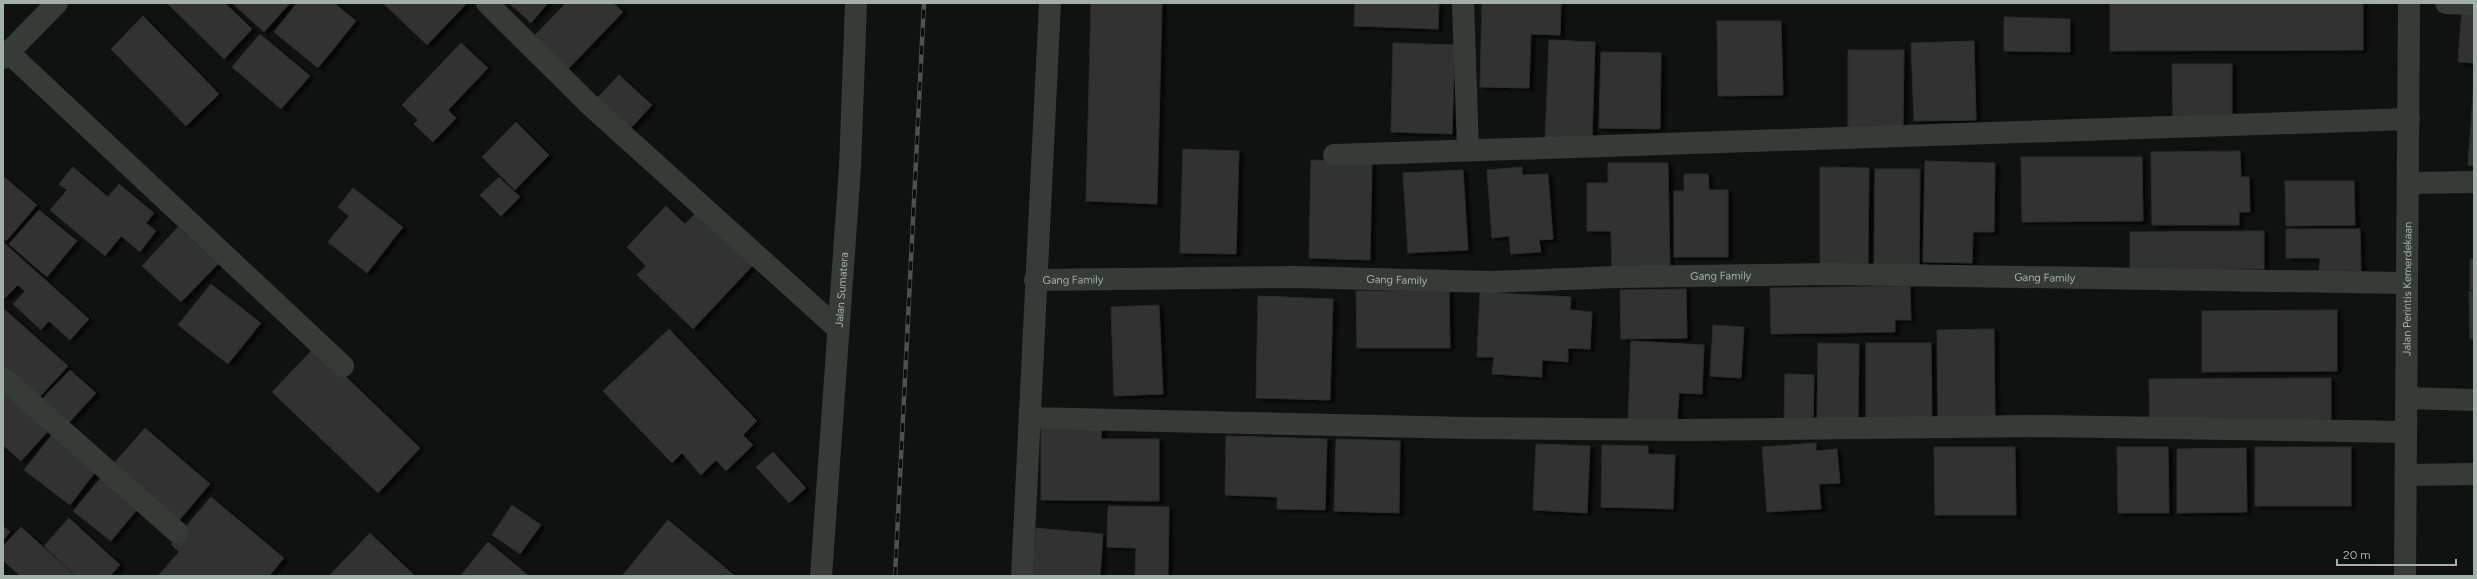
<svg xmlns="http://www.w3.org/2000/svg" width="2477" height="579" font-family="Figtree,sans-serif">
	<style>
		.building { fill: #303332; stroke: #2a2d2c; filter: url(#shadow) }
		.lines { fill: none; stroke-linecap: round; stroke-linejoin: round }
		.minor { stroke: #363b38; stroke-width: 22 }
		.tertiary { stroke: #363b38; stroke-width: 22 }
		.rail-casing { stroke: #4c534f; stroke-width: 4.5 }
		.rail { stroke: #0b0c0c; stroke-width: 3; stroke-dasharray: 9; stroke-linecap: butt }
		.labels { text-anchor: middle; stroke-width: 3; stroke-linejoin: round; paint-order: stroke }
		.street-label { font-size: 11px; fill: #a2b1a7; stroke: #0b0c0c }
	</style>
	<defs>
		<filter id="shadow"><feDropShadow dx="4.5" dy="2.5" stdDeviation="1" flood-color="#0009"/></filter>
	</defs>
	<rect width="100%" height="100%" fill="#101111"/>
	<g class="building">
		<path d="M 167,3 L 225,3 L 252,29 L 224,59 Z"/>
		<path d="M 232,3 L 290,3 L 264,32 Z"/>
		<path d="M 297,3 L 334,3 L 356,21 L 318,68 L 274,32 Z"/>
		<path d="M 383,3 L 467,3 L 427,45 Z"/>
		<path d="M 509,3 L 548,3 L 531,23 Z"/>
		<path d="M 566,3 L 613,3 L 623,12 L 568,69 L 534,36 Z"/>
		<path d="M 1091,3 L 1162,3 L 1157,204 L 1086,201 Z"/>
		<path d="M 1355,3 L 1439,3 L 1438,29 L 1354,26 Z"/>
		<path d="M 1482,3 L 1561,3 L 1560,35 L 1531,34 L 1529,88 L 1480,87 Z"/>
		<path d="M 2110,3 L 2363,3 L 2363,50 L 2110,51 Z"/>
		<path d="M 2462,9 L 2474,10 L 2474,63 L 2458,62 Z"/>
		<path d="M 143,16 L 219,94 L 186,126 L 111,49 Z"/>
		<path d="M 2004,17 L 2070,19 L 2070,52 L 2004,51 Z"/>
		<path d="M 1717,21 L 1781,21 L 1783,95 L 1718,96 Z"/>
		<path d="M 260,34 L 310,76 L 281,109 L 232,67 Z"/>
		<path d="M 1549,40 L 1595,42 L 1592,142 L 1545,141 Z"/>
		<path d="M 1974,41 L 1976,120 L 1914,121 L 1911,43 Z"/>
		<path d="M 461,43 L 488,68 L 448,110 L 456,118 L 433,142 L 414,124 L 418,120 L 402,105 Z"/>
		<path d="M 1393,43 L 1455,45 L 1452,134 L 1391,132 Z"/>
		<path d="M 1848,50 L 1904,50 L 1903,128 L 1848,128 Z"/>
		<path d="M 1601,52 L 1661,53 L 1660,129 L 1599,128 Z"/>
		<path d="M 2172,64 L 2232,64 L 2232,116 L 2173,116 Z"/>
		<path d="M 619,75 L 652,105 L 630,129 L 596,99 Z"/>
		<path d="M 2474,81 L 2474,166 L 2468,165 Z"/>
		<path d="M 516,122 L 549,155 L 515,190 L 482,157 Z"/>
		<path d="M 1183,149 L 1239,151 L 1236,254 L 1180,253 Z"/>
		<path d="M 2240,151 L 2241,177 L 2249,177 L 2250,212 L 2239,212 L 2239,225 L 2152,225 L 2151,152 Z"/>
		<path d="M 2021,157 L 2142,157 L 2143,221 L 2022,222 Z"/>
		<path d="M 1311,160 L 1372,162 L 1370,260 L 1309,258 Z"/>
		<path d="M 1925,161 L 1995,163 L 1994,232 L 1973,232 L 1972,263 L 1923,262 Z"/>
		<path d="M 1608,163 L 1668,163 L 1670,269 L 1612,269 L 1611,231 L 1587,231 L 1587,183 L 1608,183 Z"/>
		<path d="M 73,167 L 108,197 L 119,184 L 154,213 L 146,223 L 156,231 L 140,252 L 121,236 L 105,256 L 50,210 L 67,190 L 59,184 Z"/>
		<path d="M 1522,167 L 1522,175 L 1548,174 L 1553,239 L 1539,240 L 1541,252 L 1511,254 L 1509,236 L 1492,238 L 1487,170 Z"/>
		<path d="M 1820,167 L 1869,168 L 1868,264 L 1820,264 Z"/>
		<path d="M 1875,169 L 1920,169 L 1919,274 L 1874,274 Z"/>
		<path d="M 1463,170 L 1468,250 L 1408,253 L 1403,173 Z"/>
		<path d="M 1684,174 L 1708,174 L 1709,190 L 1728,190 L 1728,257 L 1674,257 L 1674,191 L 1684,191 Z"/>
		<path d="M 3,176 L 37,205 L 6,241 L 3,239 Z"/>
		<path d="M 499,177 L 520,197 L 501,216 L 480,195 Z"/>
		<path d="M 2285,181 L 2354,181 L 2355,225 L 2286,226 Z"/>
		<path d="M 353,188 L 403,227 L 367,273 L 328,242 L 349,216 L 338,207 Z"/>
		<path d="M 666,206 L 685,224 L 699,210 L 755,263 L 693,329 L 637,275 L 646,266 L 627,247 Z"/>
		<path d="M 39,210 L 77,241 L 47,277 L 9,244 Z"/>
		<path d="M 178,227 L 218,264 L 181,302 L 142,266 Z"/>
		<path d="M 2286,229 L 2360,229 L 2361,271 L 2319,271 L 2320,258 L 2286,258 Z"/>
		<path d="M 2264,231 L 2264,269 L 2130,269 L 2130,232 Z"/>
		<path d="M 3,242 L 89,319 L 70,340 L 49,321 L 41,330 L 13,304 L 25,291 L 18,285 L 5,298 L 3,296 Z"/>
		<path d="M 2470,259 L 2474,259 L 2474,289 L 2470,290 Z"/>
		<path d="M 211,284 L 261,323 L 228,364 L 178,325 Z"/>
		<path d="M 1910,286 L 1911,320 L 1895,320 L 1895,332 L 1771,334 L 1770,288 Z"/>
		<path d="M 1686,289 L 1687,338 L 1621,339 L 1620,290 Z"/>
		<path d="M 1356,291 L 1449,291 L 1450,348 L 1357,348 Z"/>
		<path d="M 2469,291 L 2474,291 L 2474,339 L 2470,339 Z"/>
		<path d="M 1480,292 L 1571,297 L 1570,310 L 1592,312 L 1590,349 L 1568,348 L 1568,362 L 1542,360 L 1542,377 L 1492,374 L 1494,357 L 1477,357 Z"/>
		<path d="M 1258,296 L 1333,299 L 1330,400 L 1256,398 Z"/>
		<path d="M 1159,305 L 1163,394 L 1114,396 L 1111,307 Z"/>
		<path d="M 3,308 L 68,366 L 37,400 L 3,369 Z"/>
		<path d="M 2337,310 L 2337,371 L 2202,372 L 2202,311 Z"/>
		<path d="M 1713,325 L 1744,327 L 1741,378 L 1710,376 Z"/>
		<path d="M 669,329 L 757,421 L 743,435 L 753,445 L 726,471 L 716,460 L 701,475 L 682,453 L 672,463 L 603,391 Z"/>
		<path d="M 1994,329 L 1995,420 L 1938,420 L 1937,330 Z"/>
		<path d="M 1631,341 L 1704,345 L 1702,394 L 1679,393 L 1677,425 L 1628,423 Z"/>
		<path d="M 1818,343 L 1859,344 L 1858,425 L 1817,425 Z"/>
		<path d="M 1866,343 L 1931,343 L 1932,423 L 1866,423 Z"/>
		<path d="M 315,347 L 420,448 L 378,493 L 272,392 Z"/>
		<path d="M 70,370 L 96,393 L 64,428 L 38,403 Z"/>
		<path d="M 1785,374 L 1814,375 L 1813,424 L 1784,423 Z"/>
		<path d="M 2331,378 L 2331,422 L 2150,423 L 2149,379 Z"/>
		<path d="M 3,387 L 50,429 L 21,461 L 3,445 Z"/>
		<path d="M 1041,427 L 1102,427 L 1101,439 L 1159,439 L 1159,501 L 1041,500 Z"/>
		<path d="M 145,428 L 210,484 L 176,524 L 110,468 Z"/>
		<path d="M 54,432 L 100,466 L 70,505 L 24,470 Z"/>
		<path d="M 1226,436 L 1327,439 L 1325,510 L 1277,509 L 1277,497 L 1225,495 Z"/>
		<path d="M 1336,439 L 1400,441 L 1399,513 L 1334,511 Z"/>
		<path d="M 1816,443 L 1816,451 L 1837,449 L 1840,483 L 1819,484 L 1821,509 L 1767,512 L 1762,447 Z"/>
		<path d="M 1536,444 L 1590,446 L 1587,513 L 1533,510 Z"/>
		<path d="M 1602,445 L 1648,446 L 1648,454 L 1675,455 L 1673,509 L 1601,507 Z"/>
		<path d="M 1934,447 L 2015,447 L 2016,515 L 1935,515 Z"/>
		<path d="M 2117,447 L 2168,447 L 2169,513 L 2118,513 Z"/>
		<rect x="2255" y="447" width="96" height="59"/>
		<path d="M 2246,448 L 2247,512 L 2177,513 L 2177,449 Z"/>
		<path d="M 773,452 L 806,488 L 789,503 L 756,467 Z"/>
		<path d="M 104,474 L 141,505 L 111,541 L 73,511 Z"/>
		<path d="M 211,497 L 284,558 L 269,576 L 158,576 L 179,552 L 171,544 Z"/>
		<path d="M 512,505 L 541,525 L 520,554 L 492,535 Z"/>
		<path d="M 1108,506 L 1169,507 L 1168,575 L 1135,575 L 1136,548 L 1107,547 Z"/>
		<path d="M 69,518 L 120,565 L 110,576 L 76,576 L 44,546 Z"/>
		<path d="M 668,520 L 735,576 L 622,576 Z"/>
		<path d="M 3,526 L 10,532 L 3,540 Z"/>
		<path d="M 21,527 L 75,576 L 17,576 L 19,575 L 3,560 L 3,546 Z"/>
		<path d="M 1036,528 L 1103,534 L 1100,576 L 1032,576 Z"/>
		<path d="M 370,533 L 415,576 L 329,576 Z"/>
		<path d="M 488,542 L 529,576 L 464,576 L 462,574 Z"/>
	</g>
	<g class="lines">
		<g class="minor">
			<path d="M 487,3 L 589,104 L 837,328"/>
			<path d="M 1463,3 L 1468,150"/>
			<path d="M 2446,3 L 2474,4"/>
			<path d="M 9,53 L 343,366"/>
			<path d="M 3,58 L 57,3"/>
			<path d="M 1334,155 L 2409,119"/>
			<path d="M 2408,183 L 2474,182"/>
			<path id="s1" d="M 1035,280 L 1294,277 L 1491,282 L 1616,277 L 1834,274 L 2407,283"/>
			<path d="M 3,378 L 177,532"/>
			<path d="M 2407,398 L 2474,400"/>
			<path d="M 1030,418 L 1467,428 L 1687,430 L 2044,426 L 2406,432"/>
			<path d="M 2406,475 L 2474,474"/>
			<path id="s2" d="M 821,576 L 850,168 L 856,3"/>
			<path d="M 1022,576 L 1050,3"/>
		</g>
		<path class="tertiary" id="s3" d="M 2405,576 L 2409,3"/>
		<g class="rail-casing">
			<path id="rail" d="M 895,576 L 924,3"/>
		</g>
		<use href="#rail" class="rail"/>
	</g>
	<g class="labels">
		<g class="street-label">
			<text dy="4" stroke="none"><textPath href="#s1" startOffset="686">Gang Family</textPath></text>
			<text dy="4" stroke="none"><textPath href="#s1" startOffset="1010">Gang Family</textPath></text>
			<text dy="4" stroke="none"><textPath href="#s1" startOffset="38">Gang Family</textPath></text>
			<text dy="4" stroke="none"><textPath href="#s1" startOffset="362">Gang Family</textPath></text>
			<text dy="4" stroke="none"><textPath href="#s2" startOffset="287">Jalan Sumatera</textPath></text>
			<text dy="4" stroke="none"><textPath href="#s3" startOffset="287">Jalan Perintis Kemerdekaan</textPath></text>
		</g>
	</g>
	<rect width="2477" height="579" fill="none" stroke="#a2b1a7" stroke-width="8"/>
	<path d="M2337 559v6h119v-6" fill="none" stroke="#a2b1a7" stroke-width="2"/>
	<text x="2343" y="559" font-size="12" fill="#a2b1a7" stroke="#0b0c0c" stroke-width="3" paint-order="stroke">20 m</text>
</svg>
